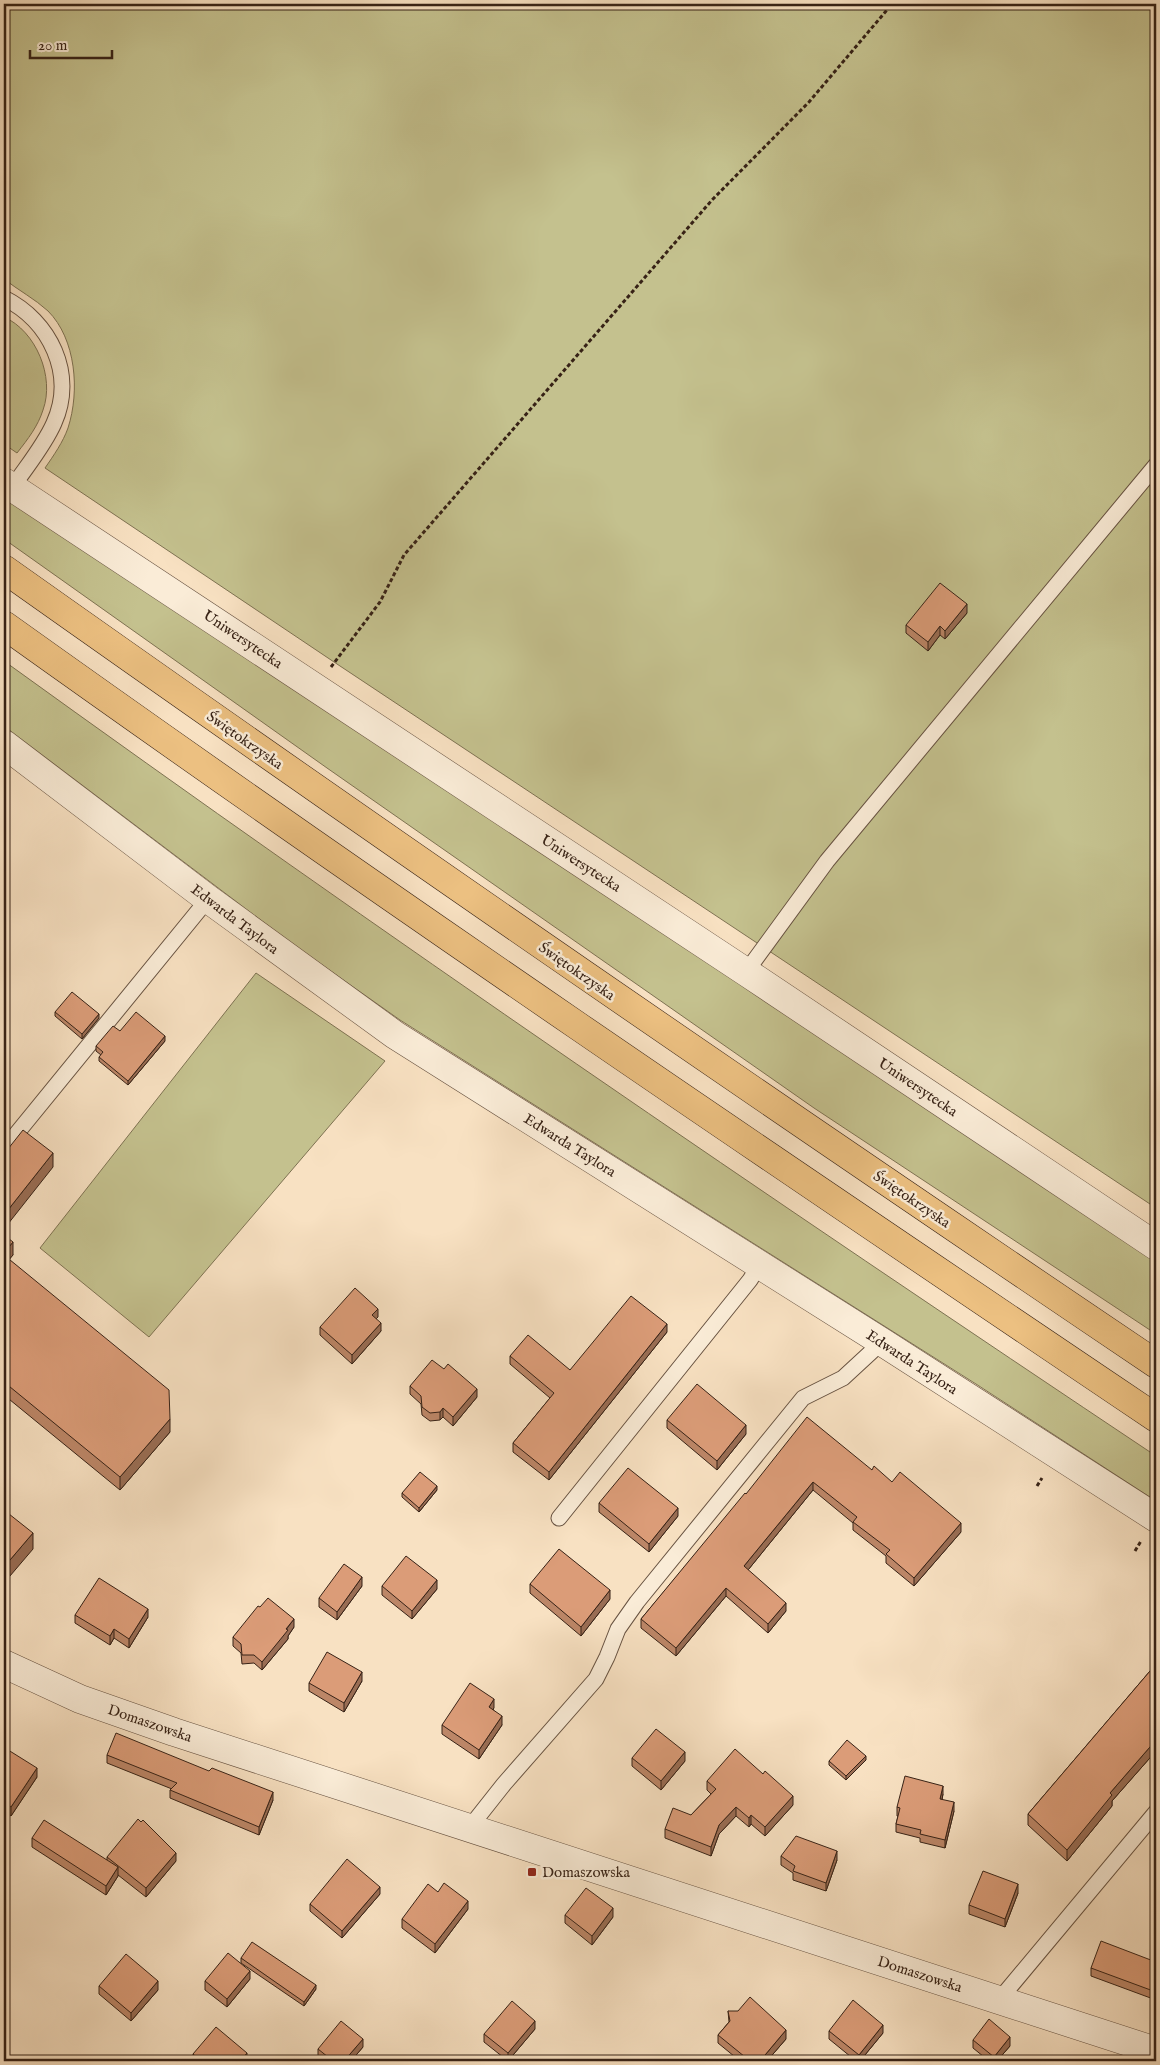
<svg xmlns="http://www.w3.org/2000/svg" width="1160" height="2065" font-family="'IM FELL English',serif">
	<style>
		.green { fill: #c4c18e; stroke: #7e7252 }
		.lines { fill: none; stroke-linecap: round; stroke-linejoin: round }
		.service-casing { stroke: #675241; stroke-width: 17 }
		.tertiary-casing { stroke: #675241; stroke-width: 29 }
		.motorway-casing { stroke: #372216; stroke-width: 29 }
		.path { stroke: #372216; stroke-width: 3; stroke-dasharray: 4 2.5; stroke-linecap: butt }
		.service { stroke: #faecd7; stroke-width: 15 }
		.tertiary { stroke: #faecd7; stroke-width: 28 }
		.motorway { stroke: #ecc081; stroke-width: 28 }
		.wall { fill: #bc8667; stroke: #372216 }
		.shaded-wall { fill: #996d54; stroke: #372216 }
		.building { fill: #db9c78; stroke: #372216 }
		.poi-dot { fill: #8f2418; stroke: #faecd7; stroke-width: 2 }
		.labels { text-anchor: middle; stroke-width: 5; stroke-linejoin: round; paint-order: stroke }
		.street-label { font-size: 15px; fill: #372216; stroke: #faecd7 }
		.poi-label { font-size: 15px; fill: #372216; stroke: #faecd7; text-anchor: start }
	</style>
	<rect width="100%" height="100%" fill="#f8e1c2"/>
	<filter id="stains"><feTurbulence type="fractalNoise" baseFrequency=".004" numOctaves="4"/><feColorMatrix values="0 0 0 0 .2 0 0 0 0 .09 0 0 0 0 .02 0 0 0 .5 -.17"/></filter>
	<radialGradient id="worn" r=".72"><stop offset=".6" stop-color="#630" stop-opacity="0"/><stop offset="1" stop-color="#630" stop-opacity=".3"/></radialGradient>
	<g class="green">
		<path d="M 4,4 L 1156,4 L 1156,1208 L 334,662 L 45,468 C 54,455 63,442 68,428 C 80,391 76,339 48,311 C 35,299 18,290 4,279 Z"/>
		<path d="M 4,317 C 36,331 55,377 43,410 C 38,426 28,439 17,453 L 4,444 Z"/>
		<path d="M 4,494 L 1156,1257 L 1156,1334 L 814,1108 L 327,768 L 4,539 Z"/>
		<path d="M 4,661 C 382,934 768,1197 1156,1456 L 1156,1501 L 976,1384 L 400,1020 L 291,943 L 4,726 Z"/>
		<path d="M 256,973 L 385,1061 L 149,1337 L 40,1248 Z"/>
	</g>
	<g class="lines">
		<g class="service-casing">
			<g id="service">
				<path d="M 4,298 C 50,321 76,374 54,423 C 44,446 26,467 12,488"/>
				<path d="M 746,972 L 827,861 L 1156,465"/>
				<path d="M 4,1149 L 208,899"/>
				<path d="M 559,1518 L 750,1280 L 760,1264"/>
				<path d="M 470,1827 L 504,1784 L 596,1679 L 607,1657 L 618,1629 L 637,1602 L 803,1398 L 843,1378 L 882,1342"/>
				<path d="M 999,2000 L 1156,1812"/>
			</g>
		</g>
		<g class="tertiary-casing">
			<g id="tertiary">
				<path d="M 4,482 L 746,972 L 1156,1246"/>
				<path d="M 4,744 L 208,899 L 395,1035 L 882,1342 L 1156,1518"/>
				<path d="M 4,1664 L 80,1699 L 174,1732 L 1156,2051"/>
			</g>
		</g>
		<g class="motorway-casing">
			<g id="motorway">
				<path d="M 4,569 C 385,839 769,1103 1156,1364"/>
				<path d="M 4,625 C 383,896 770,1158 1156,1418"/>
			</g>
		</g>
		<g class="path">
			<path d="M 331,667 L 380,602 L 404,555 L 712,200 L 809,102 L 892,4"/>
			<path d="M 1037,1486 L 1042,1478"/>
			<path d="M 1135,1551 L 1141,1541"/>
		</g>
		<use href="#service" class="service"/>
		<use href="#tertiary" class="tertiary"/>
		<use href="#motorway" class="motorway"/>
	</g>
	<g class="wall">
		<path d="M 967,613 L 945,639 L 940,635 L 928,651 L 906,633 L 906,625 Z"/>
		<path d="M 55,1012 L 99,1018 L 82,1039 L 55,1016 Z"/>
		<path d="M 165,1041 L 128,1085 L 99,1061 L 99,1057 L 101,1055 L 96,1051 L 96,1046 Z"/>
		<path d="M 4,1235 L 13,1255 L 9,1259 L 170,1432 L 120,1490 L 4,1395 Z"/>
		<path d="M 378,1317 L 376,1318 L 381,1331 L 352,1364 L 320,1335 L 320,1327 Z"/>
		<path d="M 667,1332 L 549,1480 L 513,1452 L 513,1443 L 550,1398 L 510,1364 L 510,1356 L 570,1370 Z"/>
		<path d="M 410,1386 L 477,1397 L 453,1426 L 443,1417 L 440,1420 L 430,1421 L 422,1415 L 421,1404 L 410,1394 Z"/>
		<path d="M 667,1420 L 746,1434 L 717,1470 L 667,1428 Z"/>
		<path d="M 872,1470 L 892,1482 L 961,1532 L 914,1586 L 886,1563 L 886,1556 L 853,1530 L 853,1523 L 813,1490 L 748,1570 L 786,1611 L 768,1633 L 726,1596 L 676,1656 L 641,1628 L 641,1619 L 746,1494 Z"/>
		<path d="M 437,1490 L 419,1512 L 402,1497 L 402,1493 Z"/>
		<path d="M 599,1503 L 678,1516 L 649,1552 L 599,1512 Z"/>
		<path d="M 530,1584 L 610,1599 L 581,1636 L 530,1593 Z"/>
		<path d="M 362,1586 L 337,1620 L 319,1607 L 319,1598 Z"/>
		<path d="M 382,1586 L 437,1589 L 412,1619 L 382,1595 Z"/>
		<path d="M 75,1615 L 148,1617 L 129,1648 L 114,1638 L 110,1645 L 75,1623 Z"/>
		<path d="M 294,1627 L 288,1636 L 288,1639 L 262,1670 L 254,1663 L 242,1664 L 241,1653 L 233,1646 L 233,1637 Z"/>
		<path d="M 1156,1664 L 1156,1751 L 1112,1801 L 1112,1806 L 1067,1861 L 1028,1825 L 1028,1814 Z"/>
		<path d="M 362,1681 L 344,1712 L 309,1691 L 309,1683 Z"/>
		<path d="M 494,1708 L 493,1709 L 502,1725 L 479,1759 L 442,1734 L 442,1725 Z"/>
		<path d="M 4,1750 L 37,1777 L 11,1816 L 4,1811 Z"/>
		<path d="M 107,1755 L 273,1800 L 259,1835 L 170,1798 L 170,1790 L 172,1789 L 107,1763 Z"/>
		<path d="M 632,1758 L 685,1761 L 661,1790 L 632,1766 Z"/>
		<path d="M 866,1760 L 846,1780 L 829,1765 L 829,1761 Z"/>
		<path d="M 707,1781 L 793,1805 L 765,1836 L 751,1824 L 749,1827 L 736,1816 L 719,1834 L 711,1856 L 665,1838 L 665,1829 L 691,1815 L 711,1794 L 707,1790 Z"/>
		<path d="M 943,1794 L 942,1800 L 954,1811 L 945,1848 L 920,1842 L 920,1838 L 896,1832 L 896,1824 L 898,1816 L 897,1816 L 897,1807 Z"/>
		<path d="M 32,1838 L 107,1860 L 107,1857 L 176,1861 L 146,1897 L 118,1875 L 118,1876 L 106,1895 L 32,1847 Z"/>
		<path d="M 781,1856 L 837,1860 L 826,1891 L 793,1880 L 793,1873 L 781,1865 Z"/>
		<path d="M 438,1892 L 468,1909 L 435,1953 L 402,1928 L 402,1919 Z"/>
		<path d="M 1018,1893 L 1005,1927 L 969,1914 L 969,1905 Z"/>
		<path d="M 380,1894 L 342,1938 L 310,1911 L 310,1904 Z"/>
		<path d="M 565,1915 L 613,1917 L 592,1945 L 565,1923 Z"/>
		<path d="M 241,1958 L 316,1989 L 304,2006 L 241,1963 Z"/>
		<path d="M 1156,1962 L 1156,2000 L 1091,1976 L 1091,1968 Z"/>
		<path d="M 250,1979 L 227,2007 L 205,1990 L 205,1981 Z"/>
		<path d="M 99,1986 L 158,1990 L 131,2021 L 99,1994 Z"/>
		<path d="M 728,2011 L 786,2039 L 767,2061 L 740,2061 L 718,2043 L 718,2035 L 729,2022 Z"/>
		<path d="M 535,2029 L 508,2061 L 484,2042 L 484,2034 Z"/>
		<path d="M 829,2031 L 883,2033 L 860,2061 L 856,2061 L 829,2039 Z"/>
		<path d="M 973,2040 L 1010,2046 L 997,2061 L 989,2061 L 973,2048 Z"/>
		<path d="M 363,2047 L 351,2061 L 322,2061 L 318,2058 L 318,2049 Z"/>
		<path d="M 193,2054 L 247,2061 L 193,2061 Z"/>
	</g>
	<g class="shaded-wall">
		<path d="M 967,604 L 967,613 L 945,639 L 945,631 Z"/>
		<path d="M 940,626 L 940,635 L 928,651 L 928,642 Z"/>
		<path d="M 99,1014 L 99,1018 L 82,1039 L 82,1034 Z"/>
		<path d="M 165,1036 L 165,1041 L 128,1085 L 128,1081 Z"/>
		<path d="M 53,1153 L 53,1167 L 4,1229 L 4,1215 Z"/>
		<path d="M 13,1242 L 13,1255 L 4,1266 L 4,1253 Z"/>
		<path d="M 378,1309 L 378,1317 L 372,1323 L 372,1315 Z"/>
		<path d="M 381,1323 L 381,1331 L 352,1364 L 352,1355 Z"/>
		<path d="M 667,1324 L 667,1332 L 549,1480 L 549,1472 Z"/>
		<path d="M 477,1389 L 477,1397 L 453,1426 L 453,1417 Z"/>
		<path d="M 443,1408 L 443,1417 L 440,1420 L 440,1412 Z"/>
		<path d="M 170,1419 L 170,1432 L 120,1490 L 120,1477 Z"/>
		<path d="M 746,1425 L 746,1434 L 717,1470 L 717,1461 Z"/>
		<path d="M 813,1482 L 813,1490 L 744,1575 L 744,1566 Z"/>
		<path d="M 437,1486 L 437,1490 L 419,1512 L 419,1508 Z"/>
		<path d="M 678,1508 L 678,1516 L 649,1552 L 649,1544 Z"/>
		<path d="M 961,1523 L 961,1532 L 914,1586 L 914,1578 Z"/>
		<path d="M 33,1533 L 33,1549 L 4,1583 L 4,1567 Z"/>
		<path d="M 362,1577 L 362,1586 L 337,1620 L 337,1612 Z"/>
		<path d="M 437,1580 L 437,1589 L 412,1619 L 412,1611 Z"/>
		<path d="M 726,1588 L 726,1596 L 676,1656 L 676,1648 Z"/>
		<path d="M 610,1590 L 610,1599 L 581,1636 L 581,1627 Z"/>
		<path d="M 786,1603 L 786,1611 L 768,1633 L 768,1624 Z"/>
		<path d="M 148,1609 L 148,1617 L 129,1648 L 129,1639 Z"/>
		<path d="M 294,1619 L 294,1627 L 288,1636 L 288,1639 L 262,1670 L 262,1662 Z"/>
		<path d="M 114,1629 L 114,1638 L 110,1645 L 110,1636 Z"/>
		<path d="M 362,1672 L 362,1681 L 344,1712 L 344,1703 Z"/>
		<path d="M 494,1699 L 494,1708 L 489,1715 L 489,1707 Z"/>
		<path d="M 502,1716 L 502,1725 L 479,1759 L 479,1750 Z"/>
		<path d="M 1156,1740 L 1156,1751 L 1112,1801 L 1112,1806 L 1067,1861 L 1067,1850 L 1110,1793 Z"/>
		<path d="M 685,1752 L 685,1761 L 661,1790 L 661,1781 Z"/>
		<path d="M 866,1756 L 866,1760 L 846,1780 L 846,1776 Z"/>
		<path d="M 37,1768 L 37,1777 L 11,1816 L 11,1807 Z"/>
		<path d="M 943,1786 L 943,1794 L 940,1808 L 940,1799 Z"/>
		<path d="M 273,1792 L 273,1800 L 259,1835 L 259,1827 Z"/>
		<path d="M 793,1796 L 793,1805 L 765,1836 L 765,1827 Z"/>
		<path d="M 954,1802 L 954,1811 L 945,1848 L 945,1840 Z"/>
		<path d="M 736,1807 L 736,1816 L 719,1834 L 711,1856 L 711,1847 L 719,1825 Z"/>
		<path d="M 751,1815 L 751,1824 L 749,1827 L 749,1818 Z"/>
		<path d="M 837,1851 L 837,1860 L 826,1891 L 826,1883 Z"/>
		<path d="M 176,1853 L 176,1861 L 146,1897 L 146,1888 Z"/>
		<path d="M 118,1867 L 118,1876 L 106,1895 L 106,1886 Z"/>
		<path d="M 1018,1884 L 1018,1893 L 1005,1927 L 1005,1919 Z"/>
		<path d="M 380,1887 L 380,1894 L 342,1938 L 342,1931 Z"/>
		<path d="M 468,1901 L 468,1909 L 435,1953 L 435,1944 Z"/>
		<path d="M 613,1908 L 613,1917 L 592,1945 L 592,1936 Z"/>
		<path d="M 250,1971 L 250,1979 L 227,2007 L 227,1999 Z"/>
		<path d="M 158,1981 L 158,1990 L 131,2021 L 131,2013 Z"/>
		<path d="M 316,1985 L 316,1989 L 304,2006 L 304,2002 Z"/>
		<path d="M 535,2021 L 535,2029 L 508,2061 L 508,2053 Z"/>
		<path d="M 883,2025 L 883,2033 L 860,2061 L 859,2061 L 859,2055 Z"/>
		<path d="M 786,2030 L 786,2039 L 767,2061 L 760,2061 Z"/>
		<path d="M 1010,2037 L 1010,2046 L 997,2061 L 994,2061 L 994,2057 Z"/>
		<path d="M 363,2039 L 363,2047 L 351,2061 L 344,2061 Z"/>
		<path d="M 247,2053 L 247,2061 L 240,2061 Z"/>
	</g>
	<g class="building">
		<path d="M 940,583 L 967,604 L 945,631 L 940,626 L 928,642 L 906,625 Z"/>
		<path d="M 72,992 L 99,1014 L 82,1034 L 55,1012 Z"/>
		<path d="M 136,1012 L 165,1036 L 128,1081 L 99,1057 L 103,1052 L 96,1046 L 113,1026 L 120,1031 Z"/>
		<path d="M 23,1130 L 53,1153 L 4,1215 L 4,1154 Z"/>
		<path d="M 4,1235 L 13,1242 L 4,1253 Z"/>
		<path d="M 4,1255 L 169,1390 L 170,1419 L 120,1477 L 4,1382 Z"/>
		<path d="M 355,1288 L 378,1309 L 372,1315 L 381,1323 L 352,1355 L 320,1327 Z"/>
		<path d="M 631,1296 L 667,1324 L 549,1472 L 513,1443 L 554,1393 L 510,1356 L 528,1335 L 570,1370 Z"/>
		<path d="M 432,1360 L 444,1369 L 448,1364 L 477,1389 L 453,1417 L 443,1408 L 440,1412 L 430,1413 L 422,1407 L 421,1396 L 410,1386 Z"/>
		<path d="M 697,1384 L 746,1425 L 717,1461 L 667,1420 Z"/>
		<path d="M 807,1417 L 872,1470 L 874,1466 L 892,1482 L 900,1472 L 961,1523 L 914,1578 L 886,1554 L 890,1550 L 853,1522 L 857,1517 L 813,1482 L 744,1566 L 786,1603 L 768,1624 L 726,1588 L 676,1648 L 641,1619 L 745,1493 L 746,1494 Z"/>
		<path d="M 628,1468 L 678,1508 L 649,1544 L 599,1503 Z"/>
		<path d="M 420,1472 L 437,1486 L 419,1508 L 402,1493 Z"/>
		<path d="M 4,1510 L 33,1533 L 4,1567 Z"/>
		<path d="M 559,1549 L 610,1590 L 581,1627 L 530,1584 Z"/>
		<path d="M 406,1556 L 437,1580 L 412,1611 L 382,1586 Z"/>
		<path d="M 344,1564 L 362,1577 L 337,1612 L 319,1598 Z"/>
		<path d="M 99,1578 L 148,1609 L 129,1639 L 114,1629 L 110,1636 L 75,1615 Z"/>
		<path d="M 268,1598 L 294,1619 L 286,1629 L 288,1630 L 262,1662 L 254,1655 L 242,1655 L 241,1644 L 233,1637 L 258,1606 L 260,1607 Z"/>
		<path d="M 327,1652 L 362,1672 L 344,1703 L 309,1683 Z"/>
		<path d="M 1156,1664 L 1156,1740 L 1110,1793 L 1112,1795 L 1067,1850 L 1028,1814 Z"/>
		<path d="M 470,1683 L 494,1699 L 489,1707 L 502,1716 L 479,1750 L 442,1725 Z"/>
		<path d="M 656,1729 L 685,1752 L 661,1781 L 632,1758 Z"/>
		<path d="M 116,1733 L 209,1771 L 212,1768 L 273,1792 L 259,1827 L 170,1790 L 177,1783 L 107,1755 Z"/>
		<path d="M 847,1740 L 866,1756 L 846,1776 L 829,1761 Z"/>
		<path d="M 5,1748 L 37,1768 L 11,1807 L 4,1802 L 4,1750 Z"/>
		<path d="M 735,1749 L 763,1774 L 765,1771 L 793,1796 L 765,1827 L 751,1815 L 749,1818 L 736,1807 L 719,1825 L 711,1847 L 665,1829 L 673,1808 L 691,1815 L 716,1789 L 707,1781 Z"/>
		<path d="M 905,1776 L 943,1786 L 940,1799 L 954,1802 L 945,1840 L 920,1834 L 921,1830 L 896,1824 L 900,1808 L 897,1807 Z"/>
		<path d="M 138,1819 L 141,1822 L 143,1820 L 176,1853 L 146,1888 L 107,1857 Z"/>
		<path d="M 44,1820 L 118,1867 L 106,1886 L 32,1838 Z"/>
		<path d="M 796,1836 L 837,1851 L 826,1883 L 793,1871 L 795,1866 L 781,1856 Z"/>
		<path d="M 347,1859 L 380,1887 L 342,1931 L 310,1904 Z"/>
		<path d="M 983,1871 L 1018,1884 L 1005,1919 L 969,1905 Z"/>
		<path d="M 444,1883 L 468,1901 L 435,1944 L 402,1919 L 428,1884 L 438,1892 Z"/>
		<path d="M 586,1888 L 613,1908 L 592,1936 L 565,1915 Z"/>
		<path d="M 1101,1941 L 1156,1962 L 1156,1992 L 1091,1968 Z"/>
		<path d="M 252,1942 L 316,1985 L 304,2002 L 241,1958 Z"/>
		<path d="M 228,1953 L 250,1971 L 227,1999 L 205,1981 Z"/>
		<path d="M 126,1954 L 158,1981 L 131,2013 L 99,1986 Z"/>
		<path d="M 750,1997 L 786,2030 L 760,2061 L 750,2061 L 718,2035 L 730,2021 L 728,2011 L 738,2011 Z"/>
		<path d="M 853,2000 L 883,2025 L 859,2055 L 829,2031 Z"/>
		<path d="M 512,2001 L 535,2021 L 508,2053 L 484,2034 Z"/>
		<path d="M 989,2019 L 1010,2037 L 994,2057 L 973,2040 Z"/>
		<path d="M 341,2021 L 363,2039 L 344,2061 L 333,2061 L 318,2049 Z"/>
		<path d="M 216,2027 L 247,2053 L 240,2061 L 201,2061 L 193,2054 Z"/>
	</g>
	<rect class="poi-dot" x="527" y="1867" width="10" height="10" rx="2.5"/>
	<g class="labels">
		<g class="street-label">
			<text transform="translate(243 639) rotate(34)" y="5">Uniwersytecka</text>
			<text transform="translate(245 740) rotate(35)" y="5">Świętokrzyska</text>
			<text transform="translate(581 863) rotate(33)" y="5">Uniwersytecka</text>
			<text transform="translate(235 919) rotate(37)" y="5">Edwarda Taylora</text>
			<text transform="translate(577 971) rotate(35)" y="5">Świętokrzyska</text>
			<text transform="translate(918 1087) rotate(34)" y="5">Uniwersytecka</text>
			<text transform="translate(570 1145) rotate(32)" y="5">Edwarda Taylora</text>
			<text transform="translate(912 1199) rotate(34)" y="5">Świętokrzyska</text>
			<text transform="translate(912 1362) rotate(33)" y="5">Edwarda Taylora</text>
			<text transform="translate(150 1723) rotate(19)" y="5">Domaszowska</text>
			<text transform="translate(920 1974) rotate(18)" y="5">Domaszowska</text>
		</g>
		<g class="poi-label">
			<text x="542" y="1877">Domaszowska</text>
		</g>
	</g>
	<rect width="1160" height="2065" fill="none" stroke="#f8e1c2" stroke-width="20"/>
	<rect x="5" y="5" width="1150" height="2055" fill="none" stroke="#372216" stroke-width="2.5"/>
	<rect x="10" y="10" width="1140" height="2045" fill="none" stroke="#372216"/>
	<path d="M30 50v8h82v-8" fill="none" stroke="#372216" stroke-width="2.5"/>
	<text x="38" y="50" font-size="15" fill="#372216" stroke="#faecd7" stroke-width="4" paint-order="stroke">20 m</text>
	<rect width="100%" height="100%" filter="url(#stains)"/>
	<rect width="100%" height="100%" fill="url(#worn)"/>
</svg>
